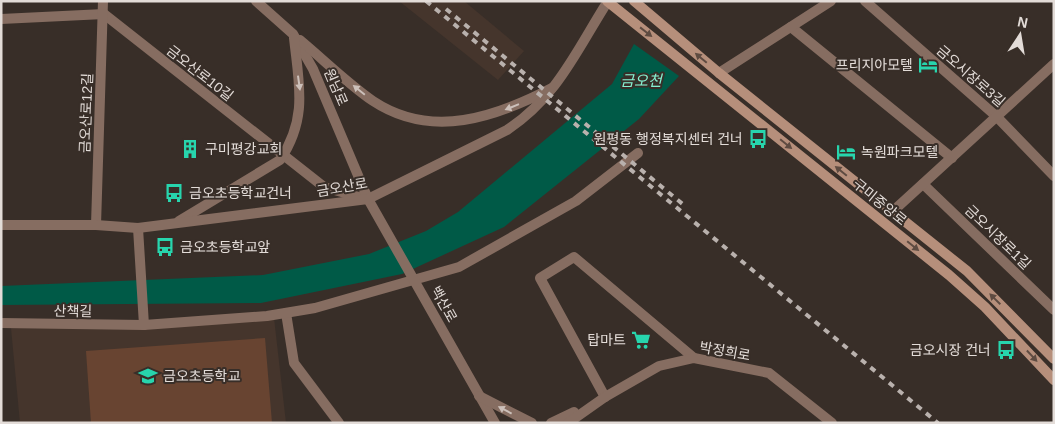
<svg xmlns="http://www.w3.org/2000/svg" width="1055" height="424" font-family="Helvetica,'Noto Sans KR',sans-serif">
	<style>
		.built { fill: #45352c }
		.green { fill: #684431 }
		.water { fill: #005a47 }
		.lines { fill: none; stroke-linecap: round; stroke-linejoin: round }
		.minor { stroke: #866d61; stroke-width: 10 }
		.tertiary { stroke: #866d61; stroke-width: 10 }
		.secondary { stroke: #b68f7b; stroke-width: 10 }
		.rail { stroke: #b9b1ad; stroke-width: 4; stroke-dasharray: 6 6; stroke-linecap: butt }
		.oneway { fill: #5e4b41 }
		.oneway2 { fill: #ccc0ba }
		.labels { text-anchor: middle; stroke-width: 4; stroke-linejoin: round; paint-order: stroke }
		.poi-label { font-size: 14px; fill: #e3dcd8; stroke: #382e28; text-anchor: start }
		.street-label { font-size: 14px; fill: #e3dcd8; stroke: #382e28 }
		.water-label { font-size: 15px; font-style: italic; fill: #86f1d2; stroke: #382e28 }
	</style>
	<rect width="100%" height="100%" fill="#382e28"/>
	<g class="built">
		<path d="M 399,1 L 464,1 L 524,51 L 498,80 Z"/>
		<path d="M 274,318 L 286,423 L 20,423 L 11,328 Z"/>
	</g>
	<path class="green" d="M 265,338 L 272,423 L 91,423 L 86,351 Z"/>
	<path class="water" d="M 634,44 L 679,76 L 639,119 L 504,227 L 402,274 L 261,303 L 1,305 L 1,286 L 263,275 L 369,254 L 426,231 L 458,212 L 612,84 Z"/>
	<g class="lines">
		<g class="minor">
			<path d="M 865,1 L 996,116 L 1054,176"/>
			<path d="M 1,19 L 104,14 L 324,187 L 366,199"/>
			<path d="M 791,27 L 952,158"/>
			<path d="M 719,73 L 831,1"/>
			<path d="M 923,184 L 1054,310"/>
			<path d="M 892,212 L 1054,64"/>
			<path d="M 96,225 L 103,1"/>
			<path d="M 138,228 L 144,325"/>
			<path d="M 286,313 L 294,363 L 339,423"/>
			<path d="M 1,323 L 144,325 L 267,316 L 315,308 L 459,267 L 576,201 L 638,153"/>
			<path d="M 605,397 L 540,278 L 574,257 L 694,358"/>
		</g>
		<g class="tertiary">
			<path d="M 256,1 L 293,34 L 313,69 L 368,199 L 495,423"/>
			<path d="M 300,40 C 324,60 347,83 373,101 C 432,140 496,117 552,88"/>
			<path d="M 179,221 L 280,160 C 308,118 299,85 294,38"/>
			<path d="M 1,225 L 96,225 L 138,228 L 368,199 L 507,130 C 558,96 576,51 608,1"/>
			<path d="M 479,396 L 532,423"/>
			<path d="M 551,423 L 574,412"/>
			<path d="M 568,423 L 605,397 L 659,366 L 694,358 L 769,373 L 832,423"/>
		</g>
		<g class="secondary">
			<path d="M 607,1 L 949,275 L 985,307 L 1054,380"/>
			<path d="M 634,1 L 719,73 L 967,271 L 1054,359"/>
		</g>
		<g class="rail">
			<path d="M 426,1 L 938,423"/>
			<path d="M 446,9 L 685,206"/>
		</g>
	</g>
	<defs><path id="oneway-solid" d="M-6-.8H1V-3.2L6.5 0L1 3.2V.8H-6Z" transform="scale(1.25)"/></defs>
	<g class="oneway">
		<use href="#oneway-solid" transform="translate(646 32) rotate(38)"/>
		<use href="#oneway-solid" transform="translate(701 58) rotate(-140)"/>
		<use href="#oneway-solid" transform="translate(786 144) rotate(39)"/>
		<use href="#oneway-solid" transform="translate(841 171) rotate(-141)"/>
		<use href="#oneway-solid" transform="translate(913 246) rotate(39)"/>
		<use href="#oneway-solid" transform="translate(995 299) rotate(-135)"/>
		<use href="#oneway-solid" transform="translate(1032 356) rotate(47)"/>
	</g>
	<g class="oneway2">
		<use href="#oneway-solid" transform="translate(299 83) rotate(82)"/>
		<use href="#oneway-solid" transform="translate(359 90) rotate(-141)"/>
		<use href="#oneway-solid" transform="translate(512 107) rotate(158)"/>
		<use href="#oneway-solid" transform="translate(505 410) rotate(-152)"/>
	</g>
	<defs>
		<g id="hotel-bare" transform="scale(1.5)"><path d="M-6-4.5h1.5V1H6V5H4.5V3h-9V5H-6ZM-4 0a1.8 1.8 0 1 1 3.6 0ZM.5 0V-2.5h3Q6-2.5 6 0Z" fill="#27d5ad" stroke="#382e28" stroke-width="2.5" paint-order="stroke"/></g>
		<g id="bus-bare" transform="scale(1.5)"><path d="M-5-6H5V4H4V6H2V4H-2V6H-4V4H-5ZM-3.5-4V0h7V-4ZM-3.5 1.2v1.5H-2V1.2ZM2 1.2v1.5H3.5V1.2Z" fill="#27d5ad" stroke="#382e28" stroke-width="2.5" paint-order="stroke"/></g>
		<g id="building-bare" transform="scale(1.5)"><path d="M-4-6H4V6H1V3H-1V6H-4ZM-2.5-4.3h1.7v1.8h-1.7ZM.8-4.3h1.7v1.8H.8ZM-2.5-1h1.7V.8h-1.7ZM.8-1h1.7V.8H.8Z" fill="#27d5ad" stroke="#382e28" stroke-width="2.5" paint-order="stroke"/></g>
		<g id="supermarket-bare" transform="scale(1.5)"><path d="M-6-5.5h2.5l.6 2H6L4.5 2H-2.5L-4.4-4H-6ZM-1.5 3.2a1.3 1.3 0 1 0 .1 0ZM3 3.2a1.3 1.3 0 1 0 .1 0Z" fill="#27d5ad" stroke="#382e28" stroke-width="2.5" paint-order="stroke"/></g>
		<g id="school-bare" transform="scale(1.5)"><path d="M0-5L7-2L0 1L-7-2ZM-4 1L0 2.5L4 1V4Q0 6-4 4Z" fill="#27d5ad" stroke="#382e28" stroke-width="2.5" paint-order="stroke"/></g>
	</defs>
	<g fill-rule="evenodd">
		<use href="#hotel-bare" x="928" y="65"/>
		<use href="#bus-bare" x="758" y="139"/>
		<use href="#building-bare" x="190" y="149"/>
		<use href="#hotel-bare" x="846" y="152"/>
		<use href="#bus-bare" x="174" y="193"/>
		<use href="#bus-bare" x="165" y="247"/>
		<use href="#supermarket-bare" x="641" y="340"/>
		<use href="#bus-bare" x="1006" y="350"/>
		<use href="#school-bare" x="148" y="376"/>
	</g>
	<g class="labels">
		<g class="poi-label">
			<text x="913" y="70" text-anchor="end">프리지아모텔</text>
			<text x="743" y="144" text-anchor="end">원평동 행정복지센터 건너</text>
			<text x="205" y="154">구미평강교회</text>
			<text x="861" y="157">녹원파크모텔</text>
			<text x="189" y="198">금오초등학교건너</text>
			<text x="180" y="252">금오초등학교앞</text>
			<text x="626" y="345" text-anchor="end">탑마트</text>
			<text x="991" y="355" text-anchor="end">금오시장 건너</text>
			<text x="163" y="381">금오초등학교</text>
		</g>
		<g class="street-label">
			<text transform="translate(200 73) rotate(38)" y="5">금오산로10길</text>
			<text transform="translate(971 76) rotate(41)" y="5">금오시장로3길</text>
			<text transform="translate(336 87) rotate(67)" y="5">원남로</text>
			<text transform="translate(86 113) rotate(-88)" y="5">금오산로12길</text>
			<text transform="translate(342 187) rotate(-10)" y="5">금오산로</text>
			<text transform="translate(880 202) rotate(39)" y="5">구미중앙로</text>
			<text transform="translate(998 237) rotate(44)" y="5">금오시장로1길</text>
			<text transform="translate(444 304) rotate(61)" y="5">백산로</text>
			<text transform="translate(73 311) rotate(1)" y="5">산책길</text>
			<text transform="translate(725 351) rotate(10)" y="5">박정희로</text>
		</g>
		<g class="water-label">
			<text x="641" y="86">금오천</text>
		</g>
	</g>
	<rect width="1055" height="424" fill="none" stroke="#e3dcd8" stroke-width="5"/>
	<g transform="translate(1020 35) rotate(12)" stroke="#382e28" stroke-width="4" paint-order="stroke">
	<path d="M0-4L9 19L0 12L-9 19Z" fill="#e3dcd8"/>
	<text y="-8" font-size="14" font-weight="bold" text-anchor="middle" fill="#e3dcd8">N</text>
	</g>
</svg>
